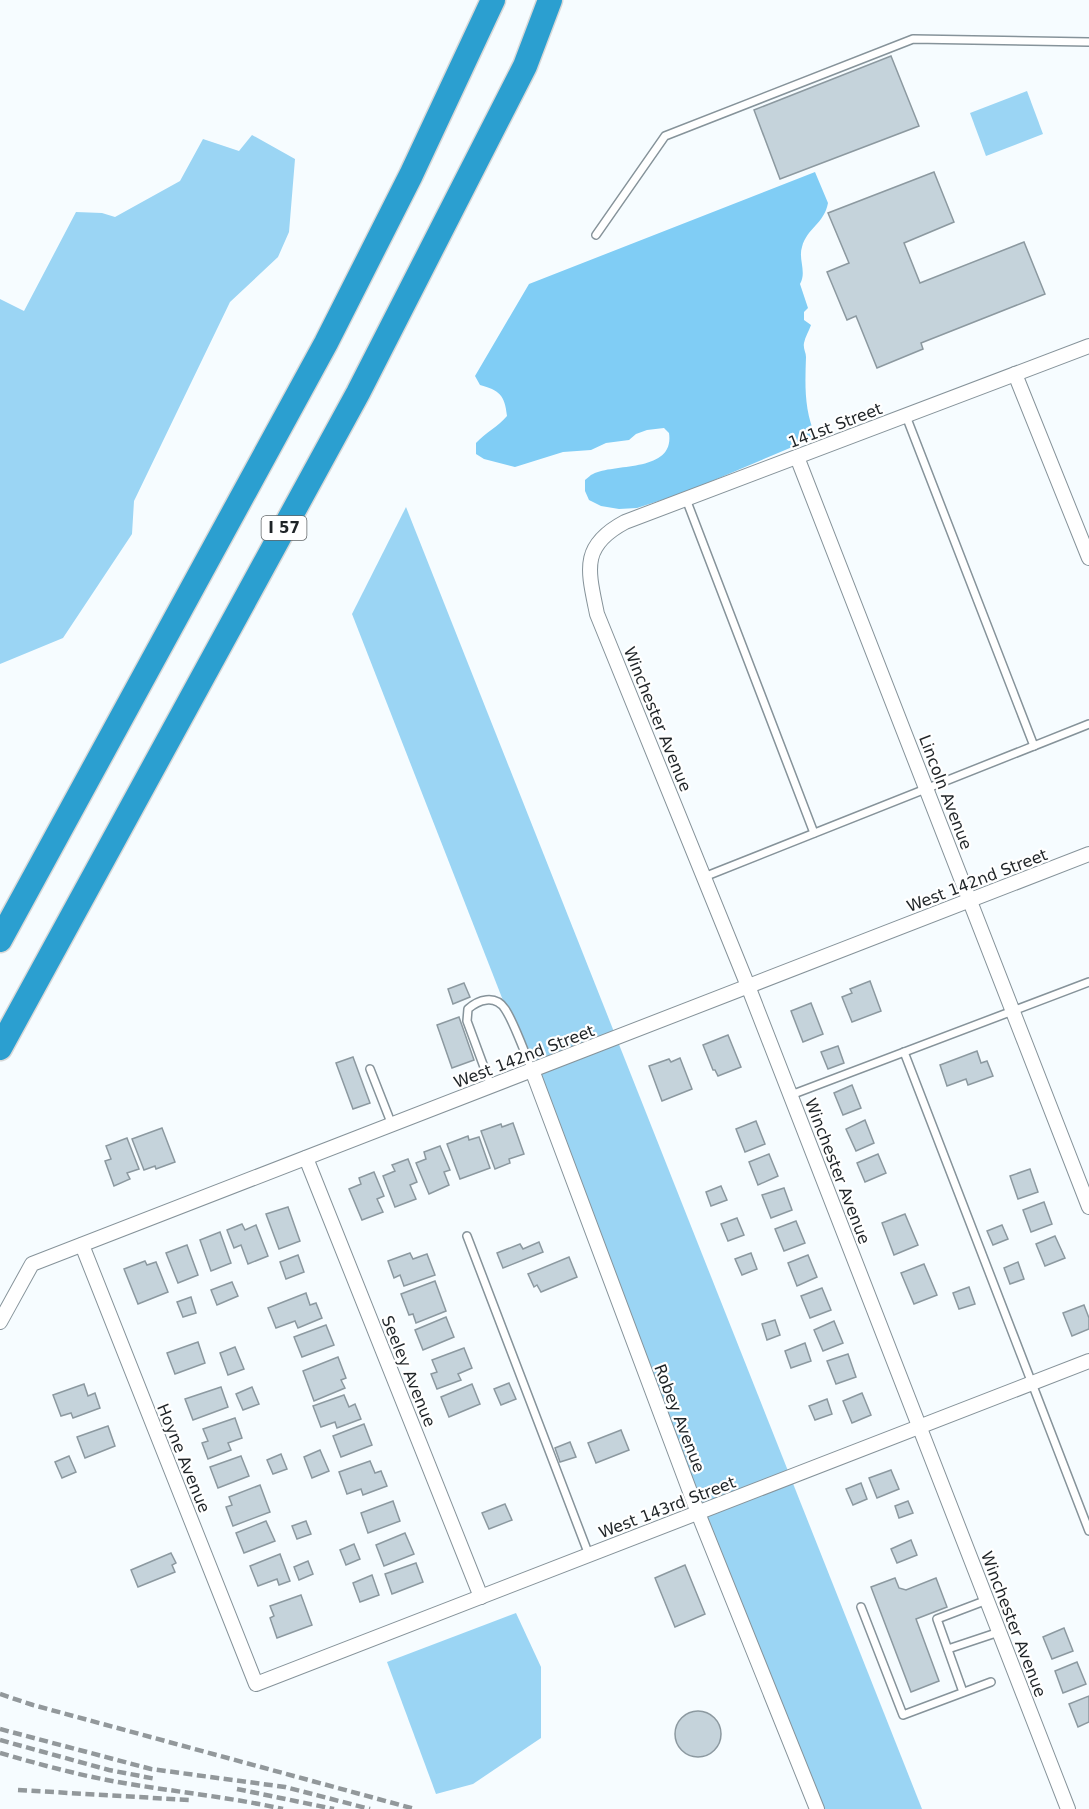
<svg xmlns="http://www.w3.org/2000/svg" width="1089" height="1809" font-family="'DejaVu Sans',sans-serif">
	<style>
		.green { fill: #9bd5f4 }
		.forest { fill: #80cdf5 }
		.building { fill: #c5d3db; stroke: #8c99a0; stroke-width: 1.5 }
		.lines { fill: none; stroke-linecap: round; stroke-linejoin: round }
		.service-casing { stroke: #86939a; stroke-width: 10 }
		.minor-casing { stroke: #86939a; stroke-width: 16 }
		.motorway-casing { stroke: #d7d8d8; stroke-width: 27 }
		.service { stroke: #fff; stroke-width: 7 }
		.minor { stroke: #fff; stroke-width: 14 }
		.motorway { stroke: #2b9fd0; stroke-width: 24 }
		.rail { stroke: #92989b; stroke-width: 4.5; stroke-dasharray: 9 4.5; stroke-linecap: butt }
		.labels { text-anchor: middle; stroke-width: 4.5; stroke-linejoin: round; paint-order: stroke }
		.shield { fill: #fff; stroke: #626668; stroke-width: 1.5 }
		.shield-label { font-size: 15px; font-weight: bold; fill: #1f2427 }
		.street-label { font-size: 16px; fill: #1f2427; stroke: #fff }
	</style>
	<rect width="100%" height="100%" fill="#f6fcff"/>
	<g class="green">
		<path d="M 1027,91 L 1043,134 L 986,156 L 970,113 Z"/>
		<path d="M 252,135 L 295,159 L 289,232 L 278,257 L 230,302 L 134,501 L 132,534 L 63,638 L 0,664 L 0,299 L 24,311 L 76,212 L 102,213 L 115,217 L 180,181 L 203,139 L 239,151 Z"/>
		<path d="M 406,507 L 922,1809 L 819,1809 L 352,614 Z"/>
		<path d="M 516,1613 L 541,1667 L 541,1738 L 473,1784 L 436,1794 L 387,1662 Z"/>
	</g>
	<path class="forest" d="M 815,172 L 828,203 C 824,224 807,228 802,247 C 798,259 807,272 800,284 L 808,308 L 804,312 L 804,320 L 811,325 C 809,331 805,337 804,343 C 803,349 806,352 806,357 C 805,386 804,410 816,437 L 686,492 L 637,508 L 619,509 L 601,506 L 589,500 L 585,491 L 585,480 C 588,478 590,475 593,474 C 615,463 675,473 669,433 L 664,428 L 647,430 L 636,434 L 629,440 L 606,443 L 591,450 L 563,452 L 515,467 L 484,459 L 476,454 L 476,443 C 486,432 498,427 507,416 C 505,395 499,390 480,385 L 475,376 L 529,284 Z"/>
	<g class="building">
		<path d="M 891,56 L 919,126 L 780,179 L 754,110 Z"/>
		<path d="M 934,172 L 954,222 L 904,243 L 920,283 L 1024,242 L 1045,294 L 921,343 L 923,349 L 877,368 L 856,316 L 847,320 L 827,272 L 849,263 L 828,213 Z"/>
		<path d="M 870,981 L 881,1011 L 852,1022 L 842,997 L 852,993 L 850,989 Z"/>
		<path d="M 464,983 L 470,997 L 453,1004 L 448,989 Z"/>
		<path d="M 811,1003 L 823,1034 L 803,1042 L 791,1011 Z"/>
		<path d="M 459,1017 L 474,1060 L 452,1068 L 437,1025 Z"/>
		<path d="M 728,1035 L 741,1067 L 718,1076 L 715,1070 L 713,1070 L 703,1045 Z"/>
		<path d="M 838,1046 L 844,1063 L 828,1069 L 821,1052 Z"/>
		<path d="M 977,1051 L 981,1063 L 987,1061 L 993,1076 L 968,1085 L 966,1079 L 947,1086 L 940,1065 Z"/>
		<path d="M 353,1057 L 370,1103 L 353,1109 L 336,1063 Z"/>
		<path d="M 680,1058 L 692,1089 L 662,1101 L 649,1066 L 669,1059 L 671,1062 Z"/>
		<path d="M 852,1085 L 861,1108 L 843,1115 L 834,1093 Z"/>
		<path d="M 865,1120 L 874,1143 L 856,1151 L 846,1129 Z"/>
		<path d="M 756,1121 L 765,1144 L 745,1152 L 736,1129 Z"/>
		<path d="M 513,1123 L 524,1154 L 509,1159 L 510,1163 L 495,1169 L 481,1131 L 501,1124 L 502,1127 Z"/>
		<path d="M 162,1128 L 175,1162 L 156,1169 L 155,1166 L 144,1170 L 132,1139 Z"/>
		<path d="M 468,1136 L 469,1140 L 479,1137 L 490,1168 L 460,1179 L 447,1144 Z"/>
		<path d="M 127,1138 L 139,1169 L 127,1173 L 130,1179 L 114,1186 L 105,1161 L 111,1159 L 106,1146 Z"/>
		<path d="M 440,1146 L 450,1170 L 444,1172 L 449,1185 L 429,1194 L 416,1163 L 426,1159 L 424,1152 Z"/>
		<path d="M 769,1154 L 778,1176 L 758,1185 L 749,1162 Z"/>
		<path d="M 878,1154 L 886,1173 L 865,1182 L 857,1163 Z"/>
		<path d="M 408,1159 L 417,1182 L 410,1185 L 416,1199 L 395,1207 L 383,1176 L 395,1171 L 392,1165 Z"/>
		<path d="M 1030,1169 L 1038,1192 L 1018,1199 L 1010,1176 Z"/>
		<path d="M 374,1172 L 384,1196 L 377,1199 L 383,1212 L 362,1220 L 349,1189 L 361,1184 L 359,1178 Z"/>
		<path d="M 721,1186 L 727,1200 L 711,1206 L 706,1192 Z"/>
		<path d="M 784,1188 L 792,1210 L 771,1218 L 762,1195 Z"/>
		<path d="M 1044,1202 L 1052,1224 L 1031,1232 L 1023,1210 Z"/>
		<path d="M 288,1207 L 300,1241 L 279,1249 L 266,1214 Z"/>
		<path d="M 905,1214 L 918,1245 L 894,1255 L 882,1223 Z"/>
		<path d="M 737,1218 L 744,1235 L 728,1241 L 721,1224 Z"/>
		<path d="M 796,1221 L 805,1243 L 784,1251 L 775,1229 Z"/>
		<path d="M 242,1224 L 245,1230 L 256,1225 L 268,1256 L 248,1264 L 241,1245 L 234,1248 L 227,1230 Z"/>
		<path d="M 1002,1225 L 1008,1239 L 993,1245 L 987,1231 Z"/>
		<path d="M 220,1232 L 231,1263 L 211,1271 L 200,1240 Z"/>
		<path d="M 1055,1236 L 1065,1258 L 1045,1266 L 1036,1244 Z"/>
		<path d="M 539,1242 L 543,1252 L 503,1268 L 497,1253 L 520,1244 L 523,1249 Z"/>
		<path d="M 187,1245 L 198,1275 L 178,1283 L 166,1253 Z"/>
		<path d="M 410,1253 L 413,1259 L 427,1254 L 435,1275 L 404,1286 L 400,1275 L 394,1278 L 388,1261 Z"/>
		<path d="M 751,1253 L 757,1269 L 742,1275 L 735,1259 Z"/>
		<path d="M 298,1255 L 304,1272 L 286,1279 L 280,1262 Z"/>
		<path d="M 808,1255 L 817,1277 L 797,1286 L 788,1263 Z"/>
		<path d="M 569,1257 L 577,1277 L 541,1292 L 537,1285 L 534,1287 L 528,1274 Z"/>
		<path d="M 145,1261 L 147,1265 L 156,1262 L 168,1292 L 138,1304 L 124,1269 Z"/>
		<path d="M 1018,1262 L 1024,1279 L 1010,1284 L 1004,1268 Z"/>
		<path d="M 924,1264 L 937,1295 L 914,1304 L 901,1273 Z"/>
		<path d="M 435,1281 L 446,1311 L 416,1323 L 413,1314 L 409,1315 L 401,1294 Z"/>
		<path d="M 232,1282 L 238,1296 L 217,1305 L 211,1290 Z"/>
		<path d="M 969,1287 L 975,1304 L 959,1309 L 953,1293 Z"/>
		<path d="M 822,1288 L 831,1310 L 810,1318 L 801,1296 Z"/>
		<path d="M 306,1293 L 310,1305 L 316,1303 L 322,1318 L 298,1328 L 295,1321 L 276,1328 L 268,1308 Z"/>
		<path d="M 191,1297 L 196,1313 L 183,1317 L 177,1302 Z"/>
		<path d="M 1084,1305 L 1089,1318 L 1089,1329 L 1072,1336 L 1063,1313 Z"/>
		<path d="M 446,1317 L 454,1337 L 423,1350 L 415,1330 Z"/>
		<path d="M 775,1320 L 780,1335 L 767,1340 L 762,1324 Z"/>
		<path d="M 834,1321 L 843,1343 L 823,1351 L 814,1330 Z"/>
		<path d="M 326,1325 L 334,1345 L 302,1357 L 294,1337 Z"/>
		<path d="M 198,1342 L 205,1363 L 175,1374 L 167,1353 Z"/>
		<path d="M 805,1343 L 811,1361 L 791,1368 L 785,1351 Z"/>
		<path d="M 235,1347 L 244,1369 L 228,1375 L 220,1353 Z"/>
		<path d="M 464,1348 L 472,1368 L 458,1374 L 461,1380 L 437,1389 L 431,1374 L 437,1372 L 432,1360 Z"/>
		<path d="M 848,1354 L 856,1377 L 836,1384 L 827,1361 Z"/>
		<path d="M 338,1357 L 346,1378 L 341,1380 L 345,1388 L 314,1401 L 303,1371 Z"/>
		<path d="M 509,1383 L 516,1399 L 501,1405 L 494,1389 Z"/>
		<path d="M 84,1384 L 88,1396 L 95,1393 L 100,1408 L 73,1418 L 71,1413 L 61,1416 L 53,1395 Z"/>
		<path d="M 472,1384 L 480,1404 L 449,1417 L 441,1397 Z"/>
		<path d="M 221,1387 L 228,1407 L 193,1420 L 185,1399 Z"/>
		<path d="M 252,1387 L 259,1404 L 243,1410 L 236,1394 Z"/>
		<path d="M 862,1393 L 871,1415 L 852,1423 L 843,1401 Z"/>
		<path d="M 344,1395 L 349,1407 L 355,1404 L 361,1419 L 337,1428 L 335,1422 L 321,1427 L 313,1406 Z"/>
		<path d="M 827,1399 L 832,1414 L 815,1420 L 809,1406 Z"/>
		<path d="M 235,1418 L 242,1438 L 228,1443 L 231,1450 L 208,1459 L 202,1443 L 208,1441 L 203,1429 Z"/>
		<path d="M 364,1424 L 372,1445 L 341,1457 L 333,1436 Z"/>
		<path d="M 108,1426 L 115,1446 L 85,1458 L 77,1437 Z"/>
		<path d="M 621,1430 L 629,1450 L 596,1463 L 588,1443 Z"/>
		<path d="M 570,1442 L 576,1457 L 560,1462 L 555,1448 Z"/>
		<path d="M 320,1450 L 329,1471 L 312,1478 L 304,1457 Z"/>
		<path d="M 281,1454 L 287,1469 L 273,1474 L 267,1460 Z"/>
		<path d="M 69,1456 L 76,1472 L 62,1478 L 55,1462 Z"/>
		<path d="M 241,1456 L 249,1476 L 218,1488 L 210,1467 Z"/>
		<path d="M 370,1461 L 375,1473 L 381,1471 L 387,1486 L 363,1495 L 361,1489 L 347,1494 L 339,1472 Z"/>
		<path d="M 891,1470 L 899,1489 L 877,1498 L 869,1478 Z"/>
		<path d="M 861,1483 L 867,1499 L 853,1505 L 846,1489 Z"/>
		<path d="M 260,1485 L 270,1512 L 233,1526 L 226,1507 L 232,1505 L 229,1497 Z"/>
		<path d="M 393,1501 L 400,1521 L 368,1533 L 361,1513 Z"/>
		<path d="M 908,1501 L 913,1513 L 899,1518 L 895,1506 Z"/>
		<path d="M 505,1504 L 512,1520 L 489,1529 L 482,1513 Z"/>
		<path d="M 266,1521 L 275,1541 L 244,1553 L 236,1533 Z"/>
		<path d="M 306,1521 L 311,1534 L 297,1539 L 292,1526 Z"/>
		<path d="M 405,1533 L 414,1554 L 384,1566 L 376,1545 Z"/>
		<path d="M 911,1540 L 917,1555 L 897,1563 L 891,1549 Z"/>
		<path d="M 354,1544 L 360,1559 L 346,1565 L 340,1550 Z"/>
		<path d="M 171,1553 L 176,1563 L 172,1565 L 175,1572 L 138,1587 L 131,1570 Z"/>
		<path d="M 280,1554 L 290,1581 L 279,1585 L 277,1579 L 258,1586 L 250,1566 Z"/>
		<path d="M 308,1561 L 313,1574 L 299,1580 L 294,1567 Z"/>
		<path d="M 416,1563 L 423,1582 L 392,1594 L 385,1574 Z"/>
		<path d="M 685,1565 L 705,1614 L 675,1627 L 655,1578 Z"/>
		<path d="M 372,1575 L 379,1595 L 360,1602 L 353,1583 Z"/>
		<path d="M 895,1578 L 899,1588 L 906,1590 L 936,1578 L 947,1607 L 916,1619 L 939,1681 L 911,1692 L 871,1587 Z"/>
		<path d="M 301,1595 L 312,1625 L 277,1638 L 270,1618 L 274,1616 L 270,1606 Z"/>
		<path d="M 1064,1628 L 1073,1651 L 1052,1659 L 1043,1637 Z"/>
		<path d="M 1077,1662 L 1086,1684 L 1063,1693 L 1055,1671 Z"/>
		<path d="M 1089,1696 L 1089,1722 L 1078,1727 L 1069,1704 Z"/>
		<circle cx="698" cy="1734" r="23"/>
	</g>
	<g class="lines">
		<g class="service-casing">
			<g id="service">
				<path d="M 596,235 L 665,136 L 913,39 L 1089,42"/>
				<path d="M 906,416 L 1034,746"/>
				<path d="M 686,499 L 814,833"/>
				<path d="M 704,877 L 1089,724"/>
				<path d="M 904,1052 L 1089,1531"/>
				<path d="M 370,1069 L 392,1125"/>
				<path d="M 491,1086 L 467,1021 L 468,1009 C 478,1000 495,994 505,1009 C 514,1022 525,1054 532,1070"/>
				<path d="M 791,1095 L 1089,982"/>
				<path d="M 467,1236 L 589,1555"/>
				<path d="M 861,1607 L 903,1715 L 991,1682"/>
				<path d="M 948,1649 L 999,1632"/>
				<path d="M 963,1692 L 937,1619 L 987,1600"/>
			</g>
		</g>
		<g class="minor-casing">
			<g id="minor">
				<path d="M 1015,374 L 1089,558"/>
				<path d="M 797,457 L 1089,1207"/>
				<path d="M 532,1070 L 698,1513 L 817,1809"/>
				<path d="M 306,1158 L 481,1597"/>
				<path d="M 82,1245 L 256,1684 L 1089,1361"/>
				<path d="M 0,1322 L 32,1264 L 1089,854"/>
				<path d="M 1068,1809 L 748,986 L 597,614 C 588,570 580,546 625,522 L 1089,346"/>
			</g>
		</g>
		<g class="motorway-casing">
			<g id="motorway">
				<path d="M 0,940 L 326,343 L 411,175 L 493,0"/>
				<path d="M 0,1048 L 358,393 L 525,66 L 550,0"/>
			</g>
		</g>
		<use href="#service" class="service"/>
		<use href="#minor" class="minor"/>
		<use href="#motorway" class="motorway"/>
		<g class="rail">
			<path d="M 0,1694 L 33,1705 L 415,1809"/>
			<path d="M 0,1729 L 151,1769 L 285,1787 L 370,1809"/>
			<path d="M 0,1740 L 109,1770 L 156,1779"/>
			<path d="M 0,1753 C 35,1763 71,1773 107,1780 C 165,1791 225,1796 283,1809"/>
			<path d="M 237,1789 L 334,1809"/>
			<path d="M 18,1790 L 189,1800"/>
		</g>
	</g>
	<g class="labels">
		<rect class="shield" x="261.5" y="516" width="45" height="24" rx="4.5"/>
		<g class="shield-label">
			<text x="284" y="533">I 57</text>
		</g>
		<g class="street-label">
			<text transform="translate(835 425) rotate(-21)" y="6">141st Street</text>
			<text transform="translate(658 719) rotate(68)" y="6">Winchester Avenue</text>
			<text transform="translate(946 792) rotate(69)" y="6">Lincoln Avenue</text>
			<text transform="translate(977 880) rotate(-21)" y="6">West 142nd Street</text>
			<text transform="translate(524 1056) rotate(-21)" y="6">West 142nd Street</text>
			<text transform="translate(838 1171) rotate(69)" y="6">Winchester Avenue</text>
			<text transform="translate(409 1371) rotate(68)" y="6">Seeley Avenue</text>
			<text transform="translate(680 1418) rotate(69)" y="6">Robey Avenue</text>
			<text transform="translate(184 1458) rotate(68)" y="6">Hoyne Avenue</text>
			<text transform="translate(667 1507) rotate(-21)" y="6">West 143rd Street</text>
			<text transform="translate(1014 1624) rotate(69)" y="6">Winchester Avenue</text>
		</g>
	</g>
</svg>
